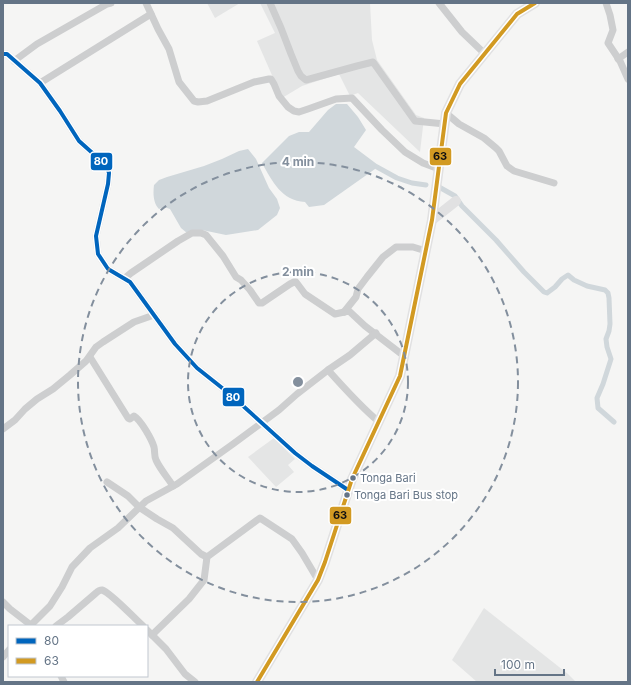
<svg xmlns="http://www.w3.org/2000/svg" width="631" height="685" font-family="Inter,sans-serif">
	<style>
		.built { fill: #e4e5e5 }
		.water { fill: #d0d7db }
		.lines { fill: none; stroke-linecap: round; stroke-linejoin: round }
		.canal { stroke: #d0d7db; stroke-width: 5 }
		.minor { stroke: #cdcecf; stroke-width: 7 }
		.highway { stroke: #e1e1e2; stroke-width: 10 }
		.bus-1-casing { stroke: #fff; stroke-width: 7 }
		.bus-2-casing { stroke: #fff; stroke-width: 7 }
		.bus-1 { stroke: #0065bd; stroke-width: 4 }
		.bus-2 { stroke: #d29a22; stroke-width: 4 }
		.ring { fill: none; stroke: #838f9d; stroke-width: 2; stroke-dasharray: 7 5 }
		.bus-dot { fill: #647486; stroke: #fff; stroke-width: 1.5 }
		.labels { text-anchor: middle; stroke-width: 4; stroke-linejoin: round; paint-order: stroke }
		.bus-label { font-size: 11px; fill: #647486; stroke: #fff; text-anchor: start }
		.centre { fill: #838f9d; stroke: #fff; stroke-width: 2 }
		.ring-label { font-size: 12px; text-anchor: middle; font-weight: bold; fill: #838f9d; stroke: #fff; stroke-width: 4; stroke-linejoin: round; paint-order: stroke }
		.line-badge { stroke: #fff; stroke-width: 1.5 }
		.badge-label { font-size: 11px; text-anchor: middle; font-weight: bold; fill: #fff }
		.pale-badge-label { font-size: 11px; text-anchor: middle; font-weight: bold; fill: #111 }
	</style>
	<rect width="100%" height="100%" fill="#f5f5f4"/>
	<g class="built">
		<path d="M 207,3 L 240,3 L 215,18 Z"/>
		<path d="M 260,3 L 370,3 L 372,40 L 377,60 L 416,115 L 424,118 L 420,152 L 358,93 L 350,96 L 339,74 L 302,86 L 282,98 L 257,41 L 275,33 Z"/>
		<path d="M 274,438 L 295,459 L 288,465 L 294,472 L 276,487 L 248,457 Z"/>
		<path d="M 484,608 L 568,674 L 576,682 L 477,682 L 452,660 Z"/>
	</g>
	<g class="water">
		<path d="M 336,104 L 347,104 L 358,117 L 366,130 L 354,147 L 378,165 L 375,169 L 324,205 L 309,207 L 305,202 C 282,201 272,181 262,163 L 289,136 L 299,132 L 309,132 L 328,110 Z"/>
		<path d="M 248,149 L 256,159 L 269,188 L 277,199 L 280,208 L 277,215 L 258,230 L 226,235 L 202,230 L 187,233 L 181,228 L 170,209 L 164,207 L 159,209 C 153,203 153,193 154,185 L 159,180 L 167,177 L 204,166 L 222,159 L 239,151 Z"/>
	</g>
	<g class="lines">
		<g class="canal">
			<path d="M 377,167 L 397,178 L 412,183 L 426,185"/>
			<path d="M 439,187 L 455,196 L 462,206 L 496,240 L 524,272 L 544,292 L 547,293 L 555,287 L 562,279 L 568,275 L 574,280 L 587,286 L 605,290 L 608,293 L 609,298 L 610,324 L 609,331 L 606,339 L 607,347 L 611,359 L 603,384 L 597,398 L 598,408 L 614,422"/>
		</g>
		<g class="minor">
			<path d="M 146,3 L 158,29 L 169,49 L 179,82 L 194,101 L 198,102 L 207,101 L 254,82 L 269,79 L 271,79 L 274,84 L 279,96 L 288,107 L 294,111 L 299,112 L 308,109 L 336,99 L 352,98 L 382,130 L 405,152 L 423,163 L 439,169"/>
			<path d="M 270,3 L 281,28 L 291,54 L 298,71 L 301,76 L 306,80 L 357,66 L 373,62 L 415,121 L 445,124"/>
			<path d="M 439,3 L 462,32 L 485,54"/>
			<path d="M 606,3 L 610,15 L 613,30 L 608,43 L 620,61 L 628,79"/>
			<path d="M 3,54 L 7,54 L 40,83 L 60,111 L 79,141 L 98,158 L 107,167 L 109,173 L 108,184 L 96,236 L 98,254 L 108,269 L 130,282 L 175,344 L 197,368 L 231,395 L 295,453 L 312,466 L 348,490"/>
			<path d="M 618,59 L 628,52"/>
			<path d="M 14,61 L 37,44 L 107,4 L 111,3"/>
			<path d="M 40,83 L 151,14"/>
			<path d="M 446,113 L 459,124 L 484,138 L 496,148 L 499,151 L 507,166 L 514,171 L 554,183"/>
			<path d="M 125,278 L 131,273 L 178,241 L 192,233 L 201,233 L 206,235 L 223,256 L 236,277 L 241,280 L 250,290 L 259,303 L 262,303 L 290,284 L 294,282 L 296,282 L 305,294 L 335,314 L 349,311 L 365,326 L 404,356"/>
			<path d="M 344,312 L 356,297 L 358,289 L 367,277 L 383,257 L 396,247 L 413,247 L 426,251"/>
			<path d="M 90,357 L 128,418 L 130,419 L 134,416 C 141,420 152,440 154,447 C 155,451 154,456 156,460 C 160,469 168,478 173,486"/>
			<path d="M 328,370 C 344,388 360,406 379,422"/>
			<path d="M 3,429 L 15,420 L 25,409 L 37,399 L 53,389 L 70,375 L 86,361 L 96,347 L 103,342 L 134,322 L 154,315"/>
			<path d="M 107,482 L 128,496 L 139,507 L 157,519 L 173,528 L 201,554 L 207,557"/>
			<path d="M 3,602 L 10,609 L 32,626"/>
			<path d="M 30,626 L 50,606 L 62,587 L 72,567 L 90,548 L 118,528 L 146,501 L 177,484 L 233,444 L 279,410 L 297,394 L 328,370 L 350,355 L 376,333"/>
			<path d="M 56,626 L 68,617 L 96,593 C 98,591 99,590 102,590 C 110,592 135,619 143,626"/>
			<path d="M 147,630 L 166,649 L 185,674 L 195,682"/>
			<path d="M 152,635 L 189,599 L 204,580 L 207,557 L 260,518 L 292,539 L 302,553 L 318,580"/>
			<path d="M 3,657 L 9,650"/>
			<path d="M 61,676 L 64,682"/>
		</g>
		<g class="highway">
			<path d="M 432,220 L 456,201"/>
			<path d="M 257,682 L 318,580 L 325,562 L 352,479 L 400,376 L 432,220 L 446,113 L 460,84 L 517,14 L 535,3"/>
		</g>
		<g class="bus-1-casing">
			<path id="bus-1" d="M 3,54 L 7,54 L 40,83 L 60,111 L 79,141 L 98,158 L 107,167 L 109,173 L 108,184 L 96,236 L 98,254 L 108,269 L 130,282 L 175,344 L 197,368 L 231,395 L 295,453 L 312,466 L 348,490"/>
		</g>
		<g class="bus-2-casing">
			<path id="bus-2" d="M 257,682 L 318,580 L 325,562 L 352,479 L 400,376 L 432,220 L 446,113 L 460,84 L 517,14 L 535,3"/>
		</g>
		<use href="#bus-1" class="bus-1"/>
		<use href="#bus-2" class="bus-2"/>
	</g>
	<g class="ring">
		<circle cx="298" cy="382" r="110"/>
		<circle cx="298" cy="382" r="220"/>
	</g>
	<g class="bus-dot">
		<circle cx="353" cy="478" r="3.5"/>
		<circle cx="347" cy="495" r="3.5"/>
	</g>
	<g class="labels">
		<g class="bus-label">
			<text x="360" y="482">Tonga Bari</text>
			<text x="354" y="499">Tonga Bari Bus stop</text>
		</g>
	</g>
	<circle cx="298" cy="382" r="6" class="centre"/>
	<g class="ring-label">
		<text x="298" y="166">4 min</text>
		<text x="298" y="276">2 min</text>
	</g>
	<g class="line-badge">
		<rect x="429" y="147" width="23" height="19" rx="4" fill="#d29a22"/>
		<rect x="90" y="152" width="23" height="19" rx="4" fill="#0065bd"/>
		<rect x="222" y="387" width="23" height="20" rx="4" fill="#0065bd"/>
		<rect x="329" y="506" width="23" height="19" rx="4" fill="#d29a22"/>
	</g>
	<g class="badge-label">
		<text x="101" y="165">80</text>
		<text x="233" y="401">80</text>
	</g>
	<g class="pale-badge-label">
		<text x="440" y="160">63</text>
		<text x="340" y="519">63</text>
	</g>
	<rect width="631" height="685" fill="none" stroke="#647486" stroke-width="8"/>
	<rect x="8" y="625" width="140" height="52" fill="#ffffff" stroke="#c1c7cf"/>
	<rect x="16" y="638" width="20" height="6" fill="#0065bd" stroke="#c1c7cf"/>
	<text x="44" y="645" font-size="12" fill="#647486">80</text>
	<rect x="16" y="658" width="20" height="6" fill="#d29a22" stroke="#c1c7cf"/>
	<text x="44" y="665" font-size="12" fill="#647486">63</text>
	<path d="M495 669v6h69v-6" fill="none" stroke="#647486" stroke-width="2"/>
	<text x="501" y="669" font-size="12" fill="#647486" stroke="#ffffff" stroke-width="3" paint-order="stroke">100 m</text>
</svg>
